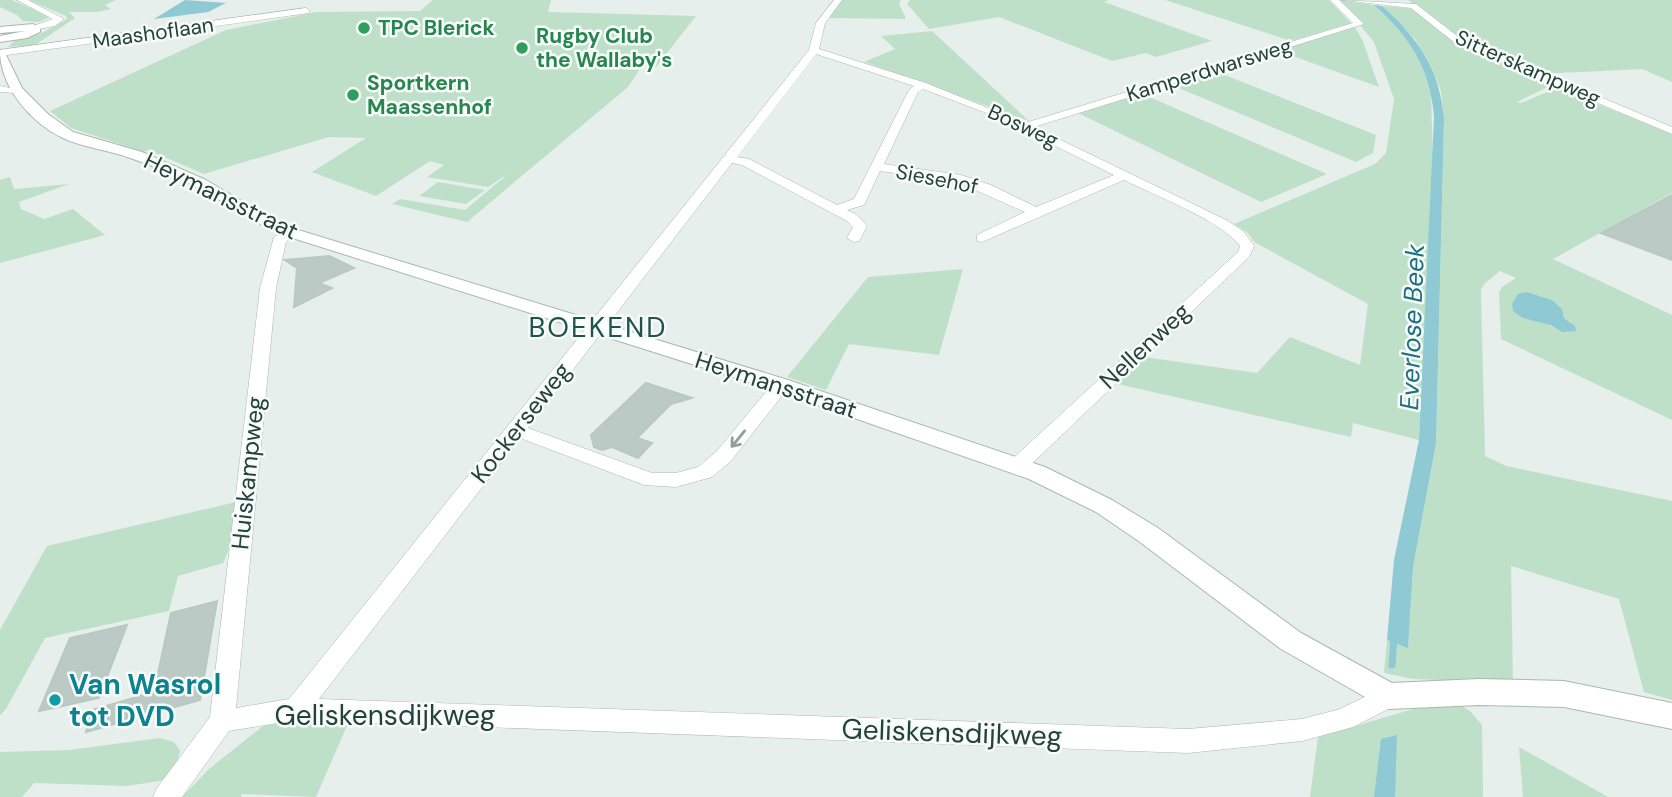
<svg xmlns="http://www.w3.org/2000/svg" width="1672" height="797" font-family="'DM Sans',sans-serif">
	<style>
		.green { fill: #bfe0c8; fill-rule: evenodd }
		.water { fill: #8ec9d4 }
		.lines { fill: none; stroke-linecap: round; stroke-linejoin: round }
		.stream { stroke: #8ec9d4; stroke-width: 7 }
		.building { fill: #bbcac4; stroke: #b8c9c2; stroke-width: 2 }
		.minor-casing { stroke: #a8b8b2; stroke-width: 1 }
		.tertiary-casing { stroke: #a8b8b2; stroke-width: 2 }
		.minor { fill: #fff; fill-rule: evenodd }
		.tertiary { fill: #fff; fill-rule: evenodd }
		.oneway { stroke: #92a09c }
		.leisure-dot { fill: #2e9e5b; stroke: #f7fbf9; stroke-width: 2.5 }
		.culture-dot { fill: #0f9aa8; stroke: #f7fbf9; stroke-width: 2.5 }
		.labels { text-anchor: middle; stroke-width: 5; stroke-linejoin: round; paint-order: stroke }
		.far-leisure-label { font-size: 21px; font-weight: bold; fill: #27864d; stroke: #f7fbf9; text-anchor: start }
		.far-street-label { font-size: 21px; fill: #24423a; stroke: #f7fbf9 }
		.street-label { font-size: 24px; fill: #24423a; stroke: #f7fbf9 }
		.water-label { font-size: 26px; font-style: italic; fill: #1c6f80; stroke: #f7fbf9 }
		.quarter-label { font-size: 28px; letter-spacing: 2px; fill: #1f5548; stroke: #f7fbf9 }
		.near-culture-label { font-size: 28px; font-weight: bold; fill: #0d838f; stroke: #f7fbf9; text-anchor: start }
		.near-street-label { font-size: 28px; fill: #24423a; stroke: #f7fbf9 }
	</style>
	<rect width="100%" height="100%" fill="#e6efeb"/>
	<g class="green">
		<path d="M 0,0 L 12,0 L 50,17 L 39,22 L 23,21 L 17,15 L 0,7 Z"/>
		<path d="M 28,0 L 116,0 L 105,5 L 111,9 L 98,12 L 69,12 L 75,18 L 35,45 L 8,47 L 14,41 L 40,34 L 67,19 L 66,16 Z"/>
		<path d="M 433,0 L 551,0 L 548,12 L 696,16 L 656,67 L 642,66 L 628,87 L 467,222 L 392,204 L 400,199 L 465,210 L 509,173 L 488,187 L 427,177 L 444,165 L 430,161 L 376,196 L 312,172 L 366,138 L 329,137 L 204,174 L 148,150 L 144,152 L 71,128 L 50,111 L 226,30 L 316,12 L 420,11 Z"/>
		<path d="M 842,0 L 901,0 L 899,4 L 906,19 L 829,18 Z"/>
		<path d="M 910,0 L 1109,0 L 1104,2 L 1212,41 L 1156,57 L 1146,53 L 1112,61 L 999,17 L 929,29 L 907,4 Z"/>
		<path d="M 1165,0 L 1329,0 L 1351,23 L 1291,41 Z"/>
		<path d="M 1339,0 L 1374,5 L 1392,22 L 1407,39 L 1420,61 L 1431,90 L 1433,164 L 1419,440 L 1353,423 L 1351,437 L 1109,382 L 1137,356 L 1257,373 L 1290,337 L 1360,365 L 1368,304 L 1254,242 L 1248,233 L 1234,224 L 1375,164 L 1386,153 L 1394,99 L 1374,42 Z"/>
		<path d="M 1408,0 L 1672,0 L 1672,82 L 1642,69 L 1539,74 L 1460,39 Z"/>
		<path d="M 1382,6 L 1411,8 L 1448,37 L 1552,85 L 1517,102 L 1521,103 L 1555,89 L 1563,90 L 1672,134 L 1672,193 L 1553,259 L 1672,315 L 1672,420 L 1501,339 L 1499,293 L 1502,287 L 1516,278 L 1500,271 L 1484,284 L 1481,290 L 1485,456 L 1506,466 L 1672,501 L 1672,700 L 1644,692 L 1619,599 L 1511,566 L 1513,683 L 1413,679 L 1384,673 L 1387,640 L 1408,647 L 1413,567 L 1436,445 L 1444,118 L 1441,91 L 1429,62 L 1415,39 ZM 1527,292 L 1552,300 L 1562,309 L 1564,318 L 1571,322 L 1562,332 L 1543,322 L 1523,318 Z"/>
		<path d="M 1354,26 L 1362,39 L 1379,87 L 1276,50 Z"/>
		<path d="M 932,31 L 1029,121 L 864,62 L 895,49 L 881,36 Z"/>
		<path d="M 1212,70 L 1376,135 L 1373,153 L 1356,162 L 1169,84 Z"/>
		<path d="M 1140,93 L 1327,174 L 1261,202 L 1076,112 Z"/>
		<path d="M 10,177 L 14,189 L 69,184 L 19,202 L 21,209 L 44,219 L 73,209 L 105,235 L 0,263 L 0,180 Z"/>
		<path d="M 438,182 L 485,190 L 466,204 L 419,196 Z"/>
		<path d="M 963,269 L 939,355 L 849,344 L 826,390 L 787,377 L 868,277 Z"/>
		<path d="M 236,502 L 233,540 L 223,563 L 178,576 L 169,611 L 45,638 L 6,709 L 0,715 L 0,630 L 47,546 Z"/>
		<path d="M 1456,702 L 1471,712 L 1482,725 L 1483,797 L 1310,797 L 1318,737 L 1420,707 Z"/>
		<path d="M 303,718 L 349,721 L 316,797 L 242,794 L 241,797 L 182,797 L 209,769 L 263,726 Z"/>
		<path d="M 160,738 L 174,742 L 180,751 L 177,765 L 166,780 L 127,786 L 34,783 L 22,797 L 0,797 L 0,752 L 69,750 Z"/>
		<path d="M 1519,747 L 1608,797 L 1523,797 Z"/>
	</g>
	<g class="water">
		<path d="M 185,0 L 226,3 L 208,12 L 154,19 Z"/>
		<path d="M 1374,5 L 1382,6 C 1419,39 1439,68 1444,118 L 1436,444 L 1413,567 L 1408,648 L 1387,640 L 1394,560 L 1419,440 L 1434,117 C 1430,68 1410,37 1374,5 Z"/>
		<path d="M 1527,292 L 1552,300 L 1562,309 L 1564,318 L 1575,326 L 1576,331 L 1562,332 L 1550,325 L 1523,318 L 1513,311 L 1512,304 L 1518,294 Z"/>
		<path d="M 1397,735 L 1395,797 L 1374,797 L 1381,739 Z"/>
	</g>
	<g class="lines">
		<path class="stream" d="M 1392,665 L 1394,637"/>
	</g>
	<g class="building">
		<path d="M 1672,195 L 1672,260 L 1601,233 Z"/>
		<path d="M 329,256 L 354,268 L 319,283 L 332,288 L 294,307 L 297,268 L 285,260 Z"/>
		<path d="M 646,383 L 692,398 L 671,404 L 637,438 L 652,443 L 638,458 L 612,447 L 602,450 L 594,447 L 591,435 Z"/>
		<path d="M 217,601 L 200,700 L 86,732 L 92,710 L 154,692 L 171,613 Z"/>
		<path d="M 127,625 L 99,698 L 39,711 L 70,638 Z"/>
	</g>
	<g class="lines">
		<g class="minor-casing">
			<g id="minor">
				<path d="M 17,0 L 28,0 L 64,19 L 55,26 L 33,30 L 33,26 L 53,19 Z"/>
				<path d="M 834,0 L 842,0 L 825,23 L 819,49 L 926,83 L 1025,123 L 1353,23 L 1330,0 L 1339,0 L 1364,24 L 1034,127 L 1228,221 L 1244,232 L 1254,246 L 1249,257 L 1024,471 L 1010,471 L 1007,466 L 1010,461 L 1238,252 L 1240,246 C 1222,221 1154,195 1124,180 L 982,242 L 977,241 L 977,235 L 1025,212 L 955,181 L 880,171 L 864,205 L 847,210 L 857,215 L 867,226 L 859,241 L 854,242 L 847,238 L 853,227 L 847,221 L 742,165 L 732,163 L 528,428 L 652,473 L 676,473 L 698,467 L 717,451 L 775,381 L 787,381 L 790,385 L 787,389 L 731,461 L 712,477 L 676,487 L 644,485 L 520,438 L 319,699 L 1188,729 L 1302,719 L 1340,709 L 1389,685 L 1398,688 L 1401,696 L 1398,704 L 1353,727 L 1302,741 L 1188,753 L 296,720 L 229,731 L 182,797 L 153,797 L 157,788 L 210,717 L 260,288 L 274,237 L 289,228 L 296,232 L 286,242 L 276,288 L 236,708 L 289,699 L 809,50 L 816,23 ZM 816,54 L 914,86 L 909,90 L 854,199 L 837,205 L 749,159 L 737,157 ZM 923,89 L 997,117 L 1114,175 L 1036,207 L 991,185 L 961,175 L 884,164 L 918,92 Z"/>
				<path d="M 1342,0 L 1416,4 L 1461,39 L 1672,127 L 1672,134 L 1455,43 L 1411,8 Z"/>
				<path d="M 306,8 L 310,11 L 309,13 L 0,56 L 0,50 Z"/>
				<path d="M 0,86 L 21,90 L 16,93 L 0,92 Z"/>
			</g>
		</g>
		<g class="tertiary-casing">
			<g id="tertiary">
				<path d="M 33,24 L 40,28 L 40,32 L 27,38 L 0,42 L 0,36 L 25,31 L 0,33 L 0,27 Z"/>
				<path d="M 0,51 L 6,55 L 22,88 L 49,115 L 73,132 L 142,152 L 206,180 L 270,218 L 295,229 L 788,380 L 1045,467 L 1112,500 L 1158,528 L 1301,633 L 1392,683 L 1479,679 L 1564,681 L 1672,703 L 1672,729 L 1564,707 L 1479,705 L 1389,709 L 1379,705 L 1281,649 L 1140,542 L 1096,512 L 1029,479 L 774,390 L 283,235 C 252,222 225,201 194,186 C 174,175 152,165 130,158 C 109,150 84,148 63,138 C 31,123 0,87 0,51 Z"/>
			</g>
		</g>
		<use href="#minor" class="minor"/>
		<use href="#tertiary" class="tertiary"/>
	</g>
	<defs><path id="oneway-shaft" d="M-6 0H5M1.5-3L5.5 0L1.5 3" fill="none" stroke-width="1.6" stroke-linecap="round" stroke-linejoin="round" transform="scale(1.75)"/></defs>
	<use class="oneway" href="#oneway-shaft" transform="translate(738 439) rotate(129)"/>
	<g class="leisure-dot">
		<circle cx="364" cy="28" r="7"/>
		<circle cx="522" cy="48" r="7"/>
		<circle cx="353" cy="95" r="7"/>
	</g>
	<circle class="culture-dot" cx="55" cy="700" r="7"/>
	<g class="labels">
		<g class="far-leisure-label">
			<text x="378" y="35">TPC Blerick</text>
			<text x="536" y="43">Rugby Club<tspan x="536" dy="24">the Wallaby's</tspan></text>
			<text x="367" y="90">Sportkern<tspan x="367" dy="24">Maassenhof</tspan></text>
		</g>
		<g class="far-street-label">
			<text transform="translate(153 33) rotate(-8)" y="7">Maashoflaan</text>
			<text transform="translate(1528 68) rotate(24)" y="7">Sitterskampweg</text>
			<text transform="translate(1209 70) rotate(-17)" y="7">Kamperdwarsweg</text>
			<text transform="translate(1023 126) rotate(25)" y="7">Bosweg</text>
			<text transform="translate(937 179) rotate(11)" y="7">Siesehof</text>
		</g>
		<g class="street-label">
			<text transform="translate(221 196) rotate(26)" y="8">Heymansstraat</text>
			<text transform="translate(1145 346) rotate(-43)" y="8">Nellenweg</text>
			<text transform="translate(776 385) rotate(18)" y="8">Heymansstraat</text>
			<text transform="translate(521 423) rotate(-52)" y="8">Kockerseweg</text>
			<text transform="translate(248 473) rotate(-84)" y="8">Huiskampweg</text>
		</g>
		<g class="water-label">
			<text transform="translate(1412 327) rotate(-88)" y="9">Everlose Beek</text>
		</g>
		<g class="quarter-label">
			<text x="598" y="337">BOEKEND</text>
		</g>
		<g class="near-culture-label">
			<text x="69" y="694">Van Wasrol<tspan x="69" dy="32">tot DVD</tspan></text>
		</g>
		<g class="near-street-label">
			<text x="385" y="725">Geliskensdijkweg</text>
			<text transform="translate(952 732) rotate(2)" y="10">Geliskensdijkweg</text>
		</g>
	</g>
</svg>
